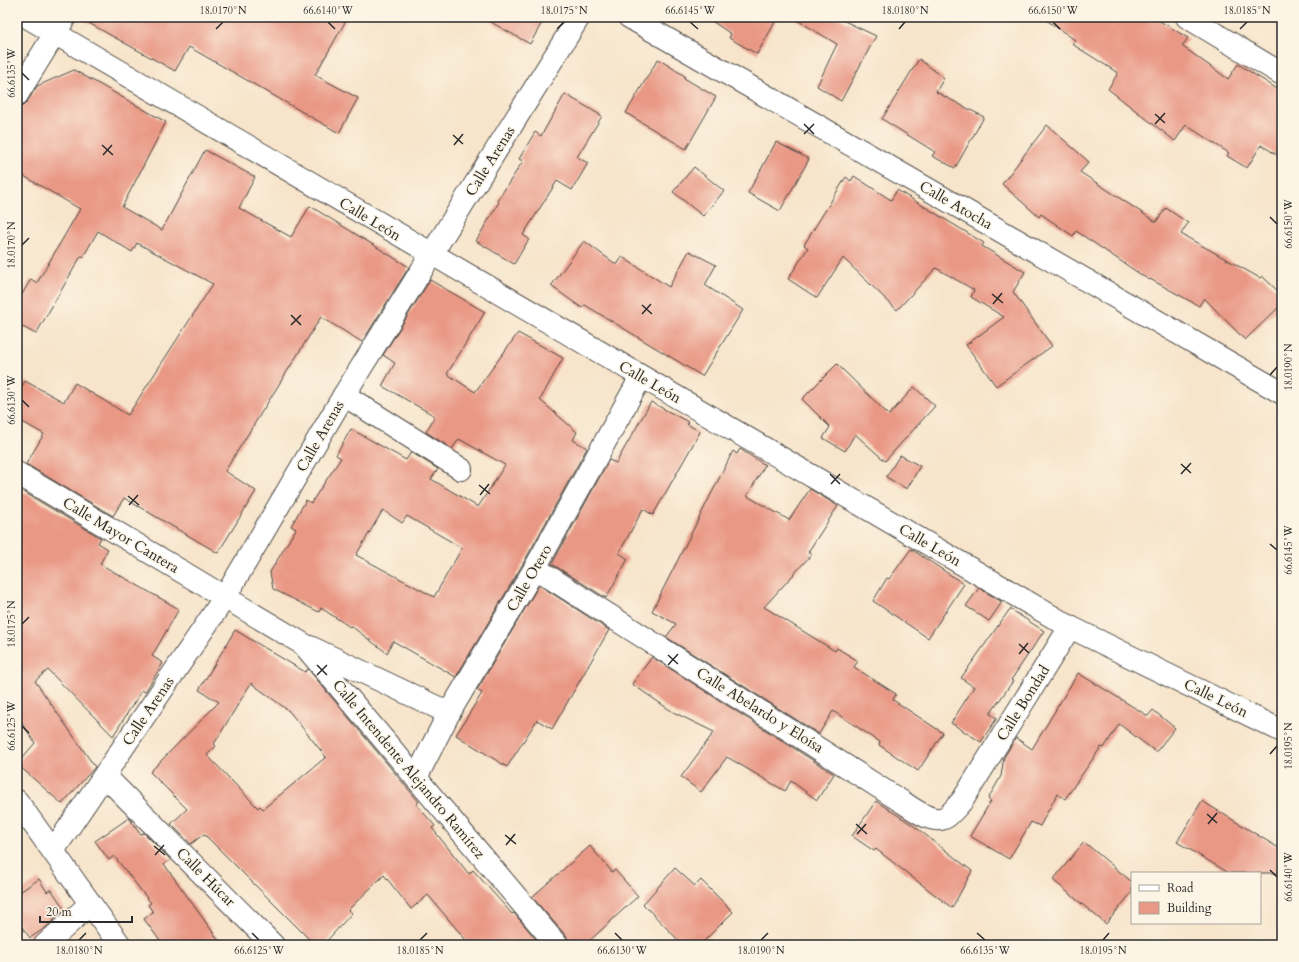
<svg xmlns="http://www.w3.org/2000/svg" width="1299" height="962" font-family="Cardo,serif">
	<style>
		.building { fill: #e99885; fill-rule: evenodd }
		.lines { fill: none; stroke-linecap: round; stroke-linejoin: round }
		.street-casing { stroke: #4a4743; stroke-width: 24 }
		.secondary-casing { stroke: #4a4743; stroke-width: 24 }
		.street { stroke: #fff; stroke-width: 22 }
		.secondary { stroke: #fff; stroke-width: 22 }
		.ticks { fill: none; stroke: #2b2b2b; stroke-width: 1.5 }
		.labels { text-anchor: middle; stroke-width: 3; stroke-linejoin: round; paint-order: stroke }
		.street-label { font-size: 15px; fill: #2b2b2b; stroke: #fcf5e5 }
		.neatline { fill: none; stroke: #2b2b2b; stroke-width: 1.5 }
		.ticks-label { font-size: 10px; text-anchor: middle; fill: #2b2b2b }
	</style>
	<rect width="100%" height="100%" fill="#fcf5e5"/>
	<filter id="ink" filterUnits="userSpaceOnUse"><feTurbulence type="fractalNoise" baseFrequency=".025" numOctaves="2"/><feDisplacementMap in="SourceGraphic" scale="8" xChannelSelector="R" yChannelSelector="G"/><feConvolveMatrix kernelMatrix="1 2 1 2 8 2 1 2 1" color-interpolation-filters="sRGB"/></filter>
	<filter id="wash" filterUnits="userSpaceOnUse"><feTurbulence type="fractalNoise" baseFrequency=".012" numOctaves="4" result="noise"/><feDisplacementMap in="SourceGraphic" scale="16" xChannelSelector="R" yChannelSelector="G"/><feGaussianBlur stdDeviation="0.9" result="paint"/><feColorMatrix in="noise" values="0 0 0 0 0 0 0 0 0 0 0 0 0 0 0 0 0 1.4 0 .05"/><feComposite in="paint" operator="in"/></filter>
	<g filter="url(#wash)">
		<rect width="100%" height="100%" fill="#f7e4cb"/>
		<g id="blocks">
			<g class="building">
				<path d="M 78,17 L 348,17 L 315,75 L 358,98 L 339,133 L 189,47 L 175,71 Z"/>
				<path d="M 482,17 L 545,17 L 530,44 Z"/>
				<path d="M 706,17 L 778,17 L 757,54 L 729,38 L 731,34 Z"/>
				<path d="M 792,17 L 836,17 L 876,36 L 841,101 L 817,86 L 837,44 Z"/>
				<path d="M 1042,17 L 1153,17 L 1188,38 L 1182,46 L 1228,79 L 1238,64 L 1282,92 L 1282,158 L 1261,145 L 1247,168 L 1227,156 L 1229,153 L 1186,125 L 1175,141 L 1108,89 L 1118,73 L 1072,44 L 1075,40 Z"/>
				<path d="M 658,59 L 685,76 L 684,78 L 716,97 L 686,149 L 626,113 Z"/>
				<path d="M 919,59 L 944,78 L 936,92 L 984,117 L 955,168 L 932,156 L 935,152 L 882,119 Z"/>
				<path d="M 74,70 L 166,122 L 122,207 L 162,230 L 205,150 L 255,177 L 239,208 L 291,237 L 310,206 L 409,267 L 362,342 L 321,317 L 225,471 L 256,491 L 218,553 L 124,498 L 113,516 L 26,464 L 44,434 L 17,419 L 17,396 L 25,381 L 64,402 L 75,383 L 128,415 L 213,284 L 137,243 L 132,252 L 98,231 L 83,257 L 81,256 L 36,334 L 17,324 L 17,303 L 31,279 L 37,283 L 80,209 L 17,172 L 17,107 L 23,106 L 27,102 L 37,86 Z"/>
				<path d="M 565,94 L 602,116 L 577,157 L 588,163 L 572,190 L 557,181 L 523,235 L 529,239 L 514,264 L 476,241 L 499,202 L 497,201 L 523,161 L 519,159 L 535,132 L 541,136 Z"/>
				<path d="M 1047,125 L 1089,162 L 1080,172 L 1156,222 L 1166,208 L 1188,223 L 1181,234 L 1260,278 L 1262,276 L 1282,295 L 1282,304 L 1245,340 L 1204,298 L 1199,306 L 1150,279 L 1149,280 L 1076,231 L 1073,236 L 1041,214 L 1039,217 L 1002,184 Z"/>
				<path d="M 776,142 L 809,159 L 780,211 L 748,193 Z"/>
				<path d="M 694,167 L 724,191 L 703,216 L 673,192 Z"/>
				<path d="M 854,176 L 891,200 L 897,190 L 984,243 L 982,246 L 1025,272 L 1013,292 L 1052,346 L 996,386 L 966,345 L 1004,317 L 971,297 L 974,290 L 936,268 L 897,310 L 843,258 L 817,298 L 788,279 L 808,248 L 804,245 L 846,177 L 851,181 Z"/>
				<path d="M 584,241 L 617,265 L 622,257 L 669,287 L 689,251 L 716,265 L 705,285 L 743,310 L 702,376 L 585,305 L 582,308 L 551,286 Z"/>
				<path d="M 430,280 L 485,312 L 447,374 L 475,392 L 518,333 L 563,358 L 540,400 L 577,432 L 573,440 L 587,448 L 524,562 L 456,677 L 393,641 L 387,653 L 351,626 L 350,627 L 321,608 L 319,612 L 273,589 L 270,572 L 296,529 L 291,526 L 306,500 L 311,503 L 341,458 L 336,455 L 351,429 L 406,460 L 411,452 L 438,469 L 431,479 L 478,507 L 505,465 L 459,439 L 452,449 L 426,432 L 435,416 L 382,386 L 395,363 L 383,355 ZM 383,510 L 402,523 L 407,516 L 462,548 L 434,597 L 356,555 Z"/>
				<path d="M 837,364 L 889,415 L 914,387 L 935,406 L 885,461 L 855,434 L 845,451 L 823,438 L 830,427 L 802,399 Z"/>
				<path d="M 651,402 L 688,422 L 687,424 L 700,432 L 653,515 L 643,509 L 619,553 L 628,559 L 606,598 L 552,564 L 609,460 L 616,463 Z"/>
				<path d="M 740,449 L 765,465 L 747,496 L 789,520 L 810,489 L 838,506 L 808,552 L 812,554 L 764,607 L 835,651 L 837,648 L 858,661 L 854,667 L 896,694 L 893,700 L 943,733 L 918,771 L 879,745 L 880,742 L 833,711 L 819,734 L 666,637 L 676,624 L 652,611 L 733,451 L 737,454 Z"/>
				<path d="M 900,455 L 920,466 L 907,489 L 886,477 Z"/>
				<path d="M 17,488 L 101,538 L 98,543 L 108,549 L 100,564 L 179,609 L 152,656 L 163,663 L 145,692 L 142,690 L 113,736 L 48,670 L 35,681 L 95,767 L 62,804 L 17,764 L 35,743 L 17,716 Z"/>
				<path d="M 911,549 L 964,584 L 928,638 L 873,601 L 887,578 L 889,579 Z"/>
				<path d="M 539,585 L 609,630 L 552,729 L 537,720 L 507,767 L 456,735 L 482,693 L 477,690 Z"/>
				<path d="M 979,588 L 1002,602 L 989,621 L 966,606 Z"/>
				<path d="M 1010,609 L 1044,631 L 1011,680 L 1013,681 L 990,714 L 997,718 L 981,742 L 951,723 L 974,687 L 961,678 Z"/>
				<path d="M 235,630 L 305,672 L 308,669 L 419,802 L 416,804 L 435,826 L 432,828 L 469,874 L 473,870 L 512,914 L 514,913 L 541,945 L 470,945 L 428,895 L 411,909 L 384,875 L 348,910 L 352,913 L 323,945 L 315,945 L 204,834 L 191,844 L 171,824 L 187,809 L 150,772 L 219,702 L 199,690 ZM 251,683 L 289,711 L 326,757 L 263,809 L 260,806 L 258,808 L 207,755 L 216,746 L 214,744 Z"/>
				<path d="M 652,657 L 834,774 L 817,800 L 791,781 L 785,791 L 727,757 L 701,792 L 681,777 L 714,732 L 673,712 L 632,684 Z"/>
				<path d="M 1078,673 L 1148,716 L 1153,710 L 1175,728 L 1156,752 L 1119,724 L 1104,748 L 1101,747 L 1065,799 L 1057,794 L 1040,826 L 1031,822 L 1009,859 L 970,836 L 991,801 L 988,799 L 1001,776 L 1004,757 L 1016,738 L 1032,749 Z"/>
				<path d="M 876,801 L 914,826 L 972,871 L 952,908 L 876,849 L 874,851 L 852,836 Z"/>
				<path d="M 1202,801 L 1282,850 L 1282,873 L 1229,873 L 1177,842 Z"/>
				<path d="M 129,818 L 140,834 L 144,833 L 171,860 L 164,864 L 222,945 L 163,945 L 144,919 L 153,912 L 148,905 L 151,903 L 114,856 L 109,860 L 95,841 Z"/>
				<path d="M 1084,842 L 1132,882 L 1132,892 L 1106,924 L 1053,880 Z"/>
				<path d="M 590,846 L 612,872 L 615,870 L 638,896 L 585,945 L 569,945 L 567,937 L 532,897 Z"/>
				<path d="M 675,868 L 695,886 L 701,880 L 733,912 L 700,945 L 683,945 L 643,904 Z"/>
				<path d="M 39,879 L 47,892 L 51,889 L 65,910 L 45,928 L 30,938 L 17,920 L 17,894 Z"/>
			</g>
		</g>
	</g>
	<g filter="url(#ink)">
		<use href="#blocks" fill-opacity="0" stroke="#4a4743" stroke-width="1"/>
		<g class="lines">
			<g class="street-casing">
				<g id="street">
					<path d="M 27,17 L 1070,627 L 1282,731"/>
					<path d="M 629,17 L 1282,393"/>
					<path d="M 1187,17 L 1282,74"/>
					<path d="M 17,95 L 65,17"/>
					<path d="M 344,395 L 461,469"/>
					<path d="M 17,473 L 303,644 L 557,945"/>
					<path d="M 535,568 L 896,798 C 909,805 931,826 946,817 C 952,813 957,806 962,801 L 1070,627"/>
					<path d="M 310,647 L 449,713"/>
					<path d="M 105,776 L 273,945"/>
					<path d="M 416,778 L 449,713 L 535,568 L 641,377"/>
					<path d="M 53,851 L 225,597 L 344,395 L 579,17"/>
					<path d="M 45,945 L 90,904"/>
				</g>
			</g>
			<g class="secondary-casing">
				<path id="secondary" d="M 17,801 L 120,945"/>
			</g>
			<use href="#street" class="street"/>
			<use href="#secondary" class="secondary"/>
		</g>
	</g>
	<path class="ticks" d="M 328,22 L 335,29M 690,22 L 698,29M 1053,22 L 1060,29M 216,29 L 223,22M 557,29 L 564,22M 899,29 L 905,22M 1240,29 L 1247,22M 22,73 L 29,80M 1155,114 L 1165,123M 804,124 L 814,134M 1155,124 L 1165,113M 804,134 L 814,124M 453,135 L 463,144M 102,145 L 113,155M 454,145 L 463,134M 103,155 L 112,145M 1270,217 L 1277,224M 22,245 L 29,238M 992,294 L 1003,303M 993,304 L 1002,293M 642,305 L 652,314M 642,314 L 651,304M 291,315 L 301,325M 291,325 L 301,315M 1270,375 L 1277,367M 22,400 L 29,407M 1181,464 L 1191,473M 830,474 L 840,484M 1181,474 L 1191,463M 831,484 L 840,474M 479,485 L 490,494M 480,495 L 489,484M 128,496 L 139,505M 129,505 L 138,495M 1270,544 L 1277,550M 22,624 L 29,617M 1019,644 L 1029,653M 1019,654 L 1028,643M 668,655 L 678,664M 317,665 L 327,675M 668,665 L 678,654M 317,675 L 327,665M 22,726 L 29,733M 1270,754 L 1277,746M 1207,814 L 1217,823M 856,824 L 867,834M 1208,824 L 1217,813M 857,834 L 866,824M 505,835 L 516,844M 506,845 L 515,834M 154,846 L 165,855M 155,855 L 164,845M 1270,870 L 1277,877M 252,933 L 259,940M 615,933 L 622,940M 977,933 L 985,940M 79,940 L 86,933M 420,940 L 427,933M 761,940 L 768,933M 1103,940 L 1109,933"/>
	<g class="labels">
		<g class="street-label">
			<text transform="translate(490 161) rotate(-58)" y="5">Calle Arenas</text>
			<text transform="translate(956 205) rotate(30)" y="5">Calle Atocha</text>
			<text transform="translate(370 219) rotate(31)" y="5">Calle León</text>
			<text transform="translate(650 382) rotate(30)" y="5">Calle León</text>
			<text transform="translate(320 436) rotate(-60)" y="5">Calle Arenas</text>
			<text transform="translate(121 535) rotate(31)" y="5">Calle Mayor Cantera</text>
			<text transform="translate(930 545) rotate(30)" y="5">Calle León</text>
			<text transform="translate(529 578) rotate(-60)" y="5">Calle Otero</text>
			<text transform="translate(1216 698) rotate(26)" y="5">Calle León</text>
			<text transform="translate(1023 703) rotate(-58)" y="5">Calle Bondad</text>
			<text transform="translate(760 710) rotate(32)" y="5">Calle Abelardo y Eloísa</text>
			<text transform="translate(148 711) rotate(-56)" y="5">Calle Arenas</text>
			<text transform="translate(409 769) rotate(50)" y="5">Calle Intendente Alejandro Ramírez</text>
			<text transform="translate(206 877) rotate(45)" y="5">Calle Húcar</text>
		</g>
	</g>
	<rect width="1299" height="962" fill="none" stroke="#fcf5e5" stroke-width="44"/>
	<rect x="1131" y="872" width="130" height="52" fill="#fcf5e5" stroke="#a8a49b"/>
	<rect x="1139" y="885" width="20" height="6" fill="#ffffff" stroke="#a8a49b"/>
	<text x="1167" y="892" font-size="12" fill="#2b2b2b">Road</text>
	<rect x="1139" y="902" width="20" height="12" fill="#e99885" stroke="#a8a49b"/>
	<text x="1167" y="912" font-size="12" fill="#2b2b2b">Building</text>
	<path d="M40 916v6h92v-6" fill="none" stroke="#2b2b2b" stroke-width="2"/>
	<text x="46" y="916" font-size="12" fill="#2b2b2b" stroke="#fcf5e5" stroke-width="3" paint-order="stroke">20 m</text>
	<rect x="22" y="22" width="1255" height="918" class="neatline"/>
	<g class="ticks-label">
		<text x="223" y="14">18.0170°N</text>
		<text x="328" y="14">66.6140°W</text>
		<text x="564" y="14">18.0175°N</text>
		<text x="690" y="14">66.6145°W</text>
		<text x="905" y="14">18.0180°N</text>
		<text x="1053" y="14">66.6150°W</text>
		<text x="1247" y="14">18.0185°N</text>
		<text transform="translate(11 73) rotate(-90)" y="4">66.6135°W</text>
		<text transform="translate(1288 224) rotate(-90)" y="4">66.6150°W</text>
		<text transform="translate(11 245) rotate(-90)" y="4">18.0170°N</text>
		<text transform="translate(1288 367) rotate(-90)" y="4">18.0190°N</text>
		<text transform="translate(11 400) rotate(-90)" y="4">66.6130°W</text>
		<text transform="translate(1288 550) rotate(-90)" y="4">66.6145°W</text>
		<text transform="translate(11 624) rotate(-90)" y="4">18.0175°N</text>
		<text transform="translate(11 726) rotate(-90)" y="4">66.6125°W</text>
		<text transform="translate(1288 746) rotate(-90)" y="4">18.0195°N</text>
		<text transform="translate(1288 877) rotate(-90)" y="4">66.6140°W</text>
		<text x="79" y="954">18.0180°N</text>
		<text x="259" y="954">66.6125°W</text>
		<text x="420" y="954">18.0185°N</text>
		<text x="622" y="954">66.6130°W</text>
		<text x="761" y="954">18.0190°N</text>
		<text x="985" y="954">66.6135°W</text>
		<text x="1103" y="954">18.0195°N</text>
	</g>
</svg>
